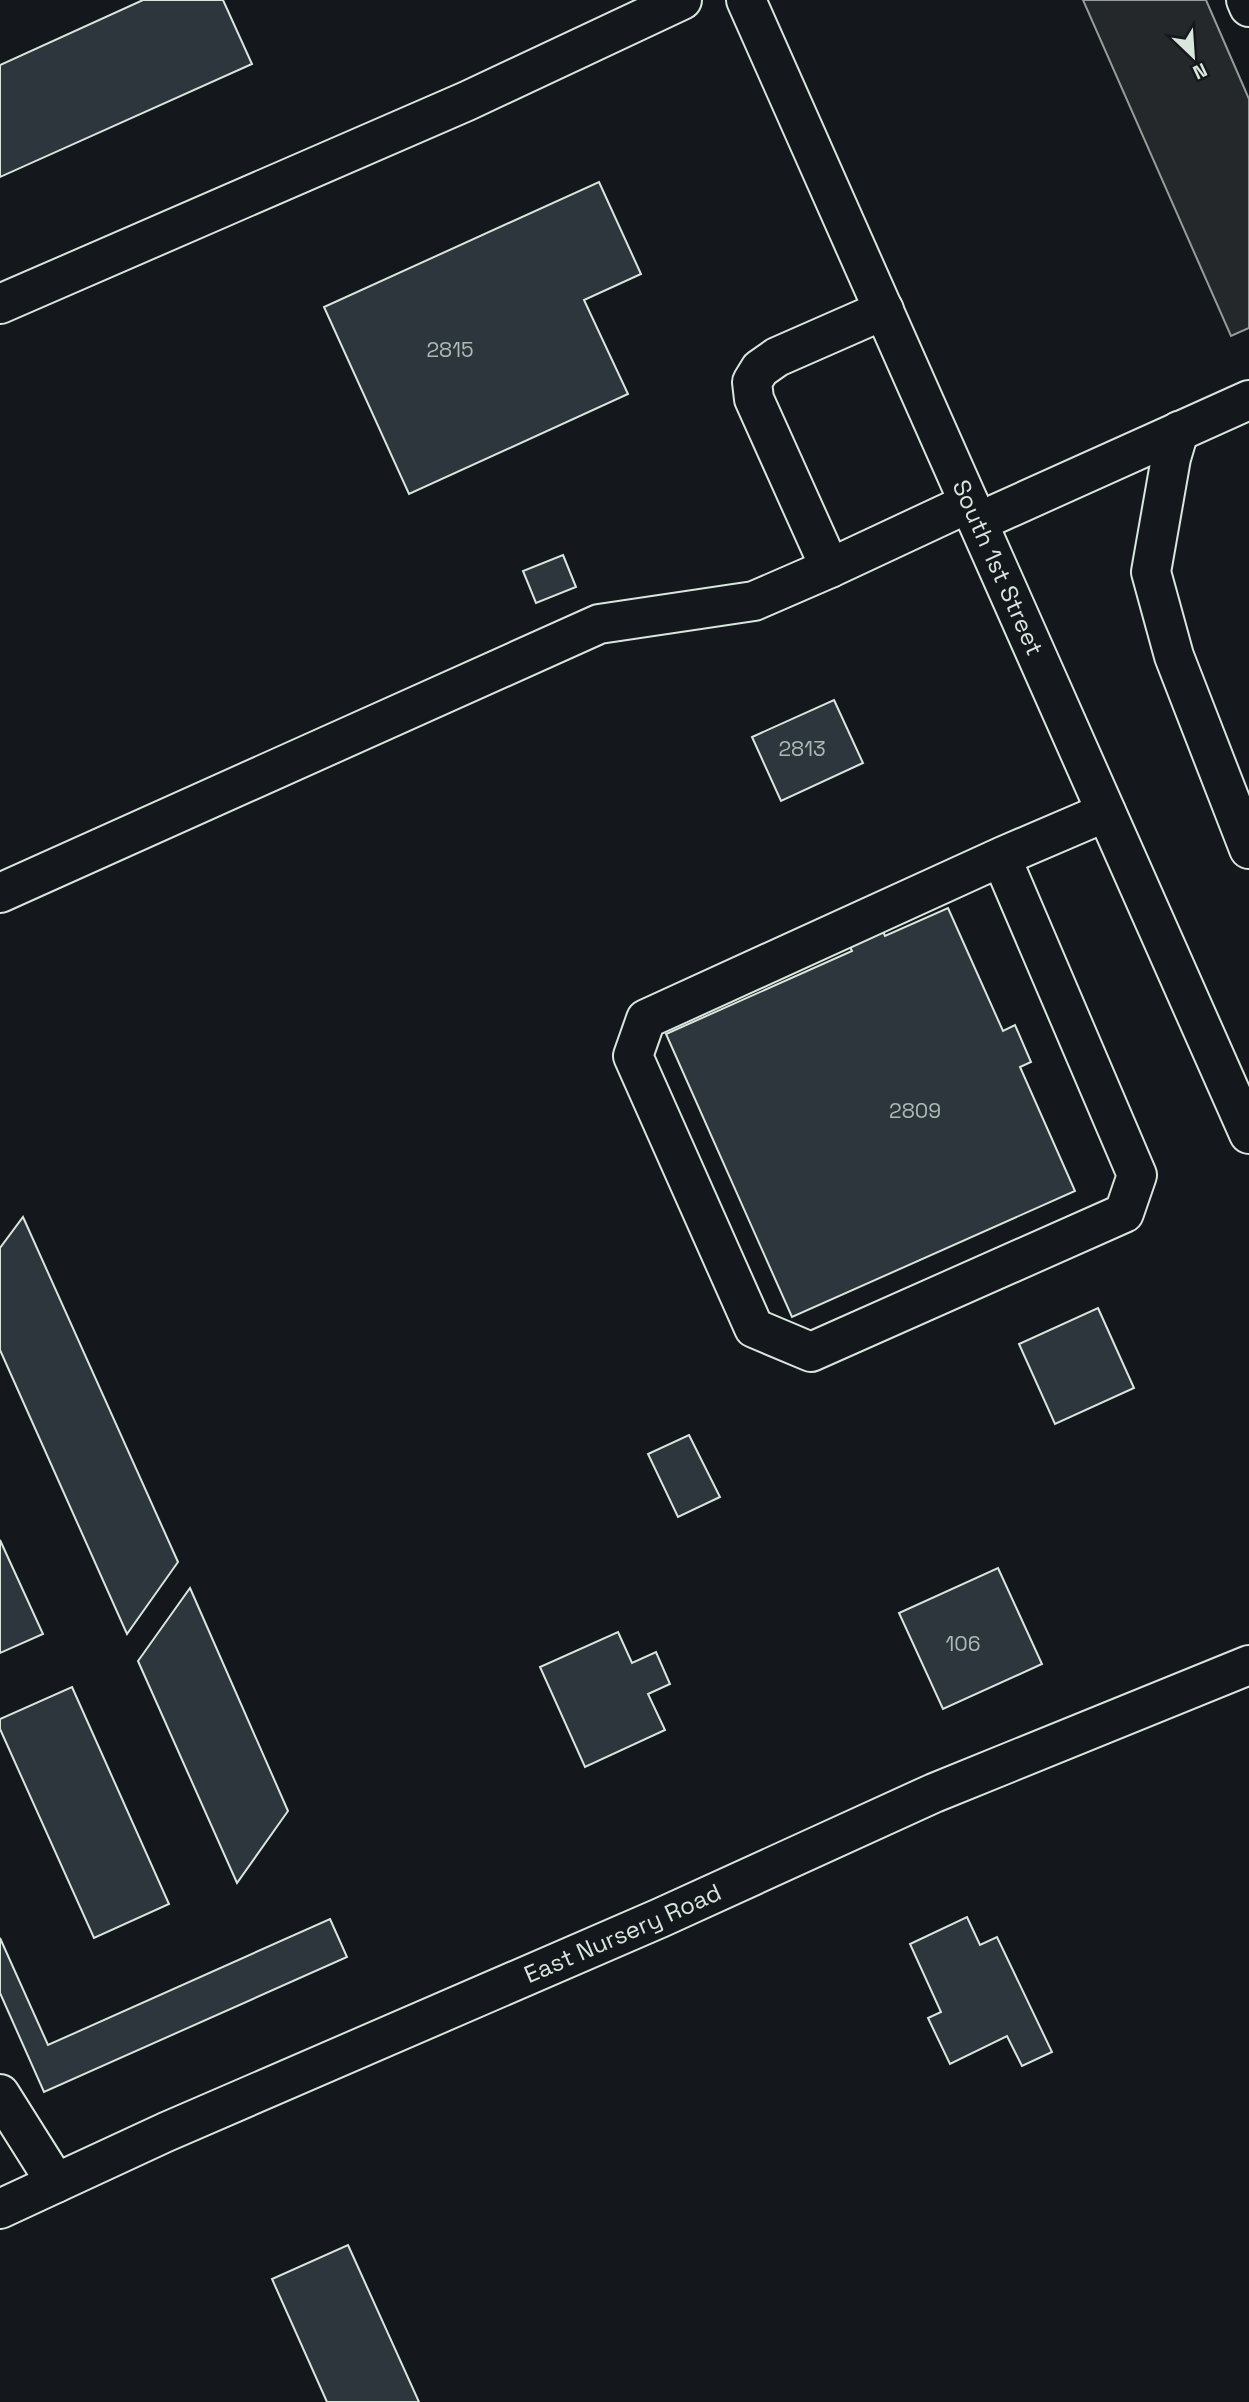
<svg xmlns="http://www.w3.org/2000/svg" width="1249" height="2402" font-family="'Space Grotesk',sans-serif">
	<style>
		.parking { fill: #24282b; stroke: #939e99; stroke-width: 2 }
		.building { fill: #2c363c; stroke: #d8e6dc; stroke-width: 2 }
		.lines { fill: none; stroke-linecap: round; stroke-linejoin: round }
		.minor-casing { stroke: #d8e6dc; stroke-width: 42 }
		.major-casing { stroke: #d8e6dc; stroke-width: 42 }
		.minor { stroke: #14181c; stroke-width: 38 }
		.major { stroke: #14181c; stroke-width: 38 }
		.labels { text-anchor: middle; stroke-width: 5; stroke-linejoin: round; paint-order: stroke }
		.number-label { font-size: 21px; fill: #adbab4 }
		.street-label { font-size: 24px; fill: #d8e6dc; stroke: #14181c }
	</style>
	<rect width="100%" height="100%" fill="#14181c"/>
	<path class="parking" d="M 1083,0 L 1206,0 L 1249,99 L 1249,328 L 1231,336 Z"/>
	<g class="building">
		<path d="M 143,0 L 223,0 L 252,64 L 0,177 L 0,65 Z"/>
		<path d="M 599,182 L 641,274 L 584,300 L 628,394 L 409,494 L 324,307 Z"/>
		<path d="M 563,555 L 576,587 L 536,603 L 523,571 Z"/>
		<path d="M 834,700 L 863,763 L 781,801 L 752,737 Z"/>
		<path d="M 948,908 L 1003,1031 L 1015,1025 L 1031,1062 L 1020,1067 L 1075,1191 L 792,1317 L 666,1034 L 852,951 L 843,932 L 877,917 L 885,936 Z"/>
		<path d="M 23,1217 L 178,1562 L 127,1634 L 0,1350 L 0,1248 Z"/>
		<path d="M 1098,1308 L 1134,1388 L 1055,1424 L 1019,1344 Z"/>
		<path d="M 689,1435 L 720,1497 L 678,1517 L 648,1454 Z"/>
		<path d="M 0,1540 L 43,1634 L 0,1653 Z"/>
		<path d="M 998,1568 L 1042,1664 L 943,1709 L 899,1613 Z"/>
		<path d="M 190,1588 L 288,1811 L 237,1883 L 138,1661 Z"/>
		<path d="M 618,1632 L 632,1663 L 656,1652 L 670,1684 L 648,1694 L 665,1730 L 585,1767 L 540,1667 Z"/>
		<path d="M 72,1687 L 169,1904 L 94,1938 L 0,1729 L 0,1719 Z"/>
		<path d="M 967,1917 L 980,1945 L 997,1937 L 1052,2052 L 1022,2066 L 1007,2036 L 950,2064 L 928,2018 L 941,2012 L 910,1944 Z"/>
		<path d="M 330,1919 L 347,1957 L 44,2092 L 0,1993 L 0,1938 L 48,2045 Z"/>
		<path d="M 348,2245 L 419,2402 L 327,2402 L 272,2279 Z"/>
	</g>
	<g class="lines">
		<g class="minor-casing">
			<g id="minor">
				<path d="M 1246,0 L 1249,7"/>
				<path d="M 0,304 L 467,101 L 682,0"/>
				<path d="M 884,310 L 777,357 L 760,369 L 752,382 L 754,399 L 830,568 L 969,503"/>
				<path d="M 1179,431 L 1171,458 L 1151,572 L 1174,656 L 1249,849"/>
				<path d="M 978,522 L 1249,400"/>
				<path d="M 1001,857 L 1137,1175 L 1124,1213 L 811,1352 L 754,1328 L 633,1056 L 646,1019 L 1001,857 L 1106,812"/>
				<path d="M 0,893 L 599,624 L 754,601 L 830,568"/>
				<path d="M 0,2094 L 56,2183"/>
				<path id="s1" d="M 0,2209 L 166,2132 L 660,1918 L 934,1793 L 1249,1665"/>
			</g>
		</g>
		<g class="major-casing">
			<g id="major">
				<path id="s2" d="M 746,0 L 1249,1134"/>
			</g>
		</g>
		<use href="#minor" class="minor"/>
		<use href="#major" class="major"/>
	</g>
	<g class="labels">
		<g class="number-label">
			<text x="450" y="357">2815</text>
			<text x="802" y="756">2813</text>
			<text x="915" y="1118">2809</text>
			<text x="963" y="1651">106</text>
		</g>
		<g class="street-label">
			<text dy="8" stroke="none"><textPath href="#s2" startOffset="621">South 1st Street</textPath></text>
			<text dy="8" stroke="none"><textPath href="#s1" startOffset="681">East Nursery Road</textPath></text>
		</g>
	</g>
	<g transform="translate(1193 56) rotate(155)" stroke="#14181c" stroke-width="5" paint-order="stroke">
	<path d="M0-5L12 26L0 18L-12 26Z" fill="#d8e6dc"/>
	<text y="-10" font-size="19" font-weight="bold" text-anchor="middle" fill="#d8e6dc">N</text>
	</g>
</svg>
